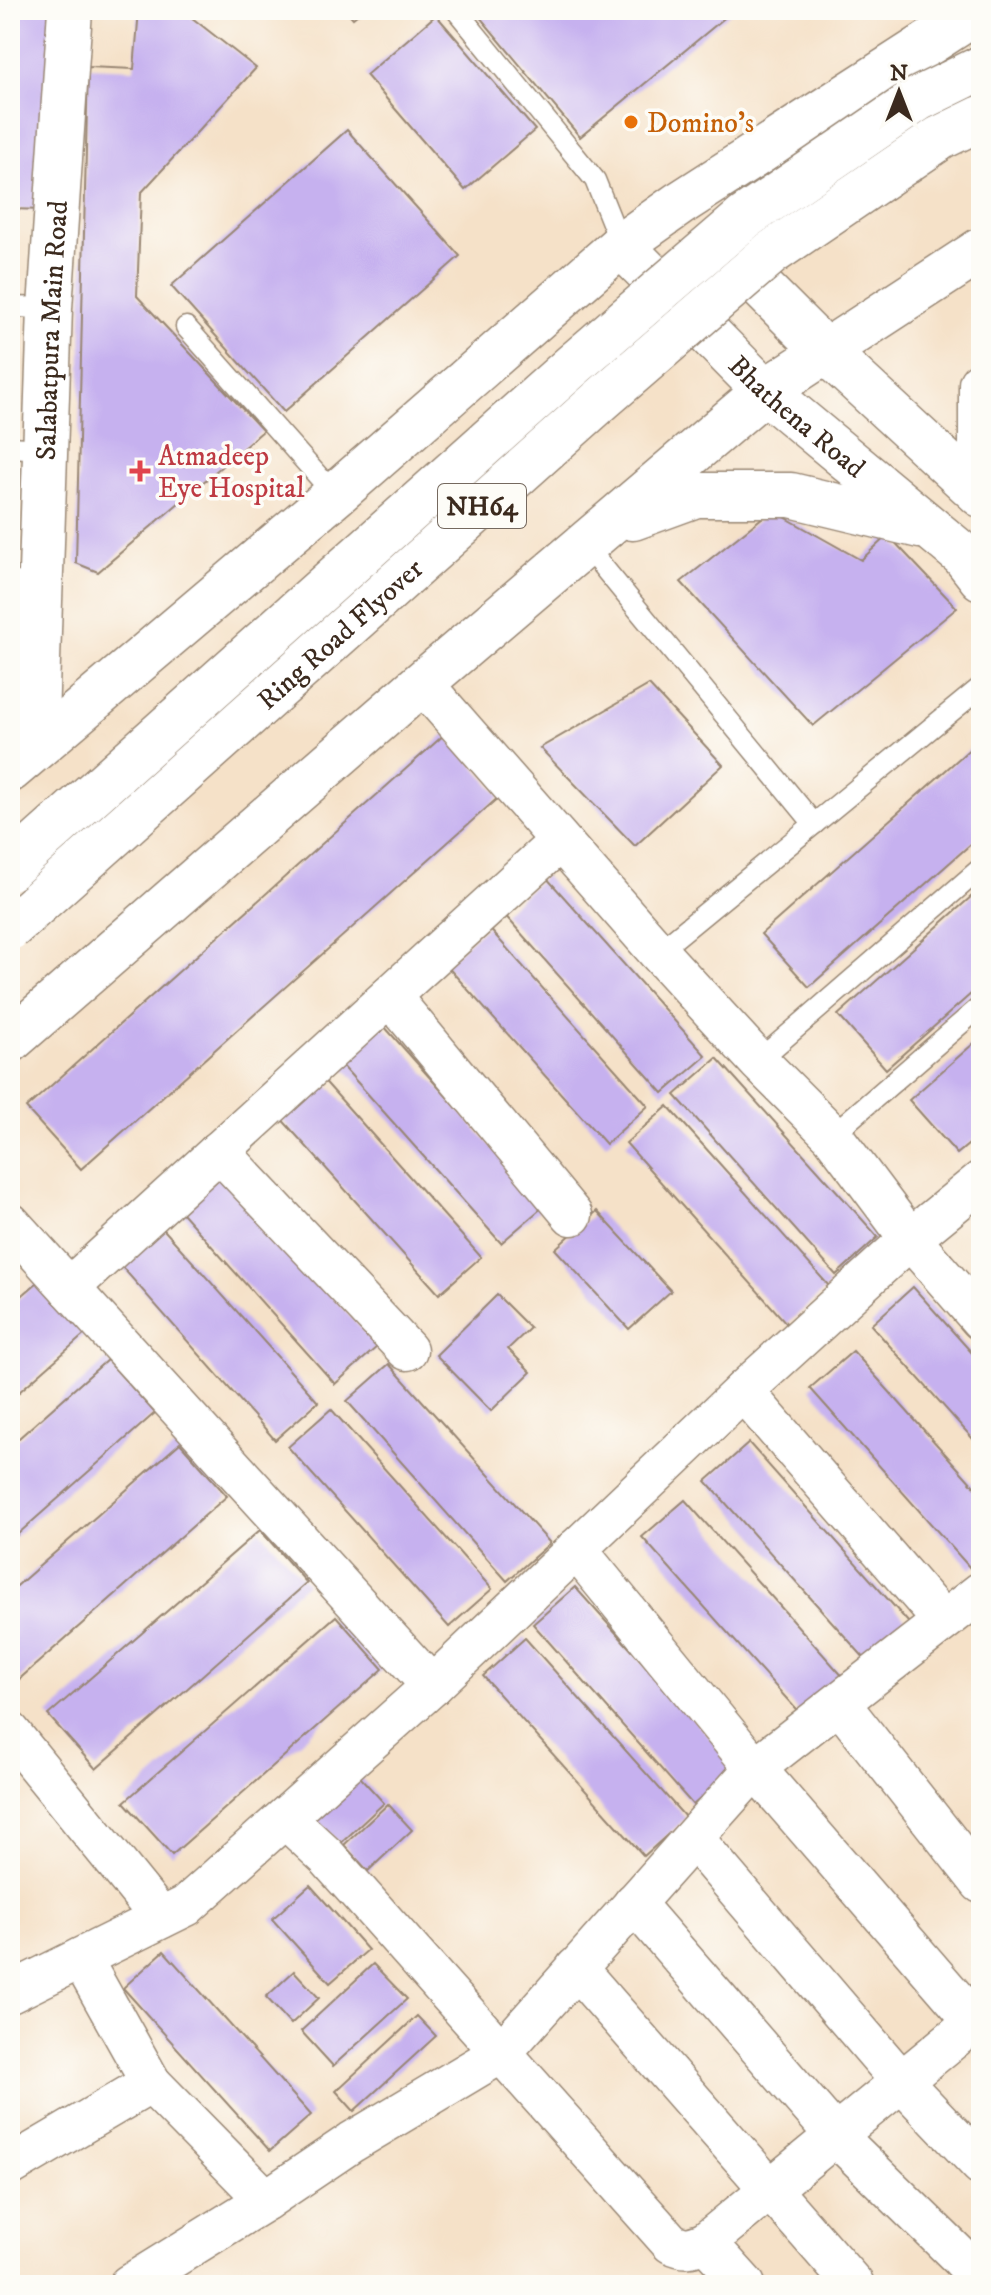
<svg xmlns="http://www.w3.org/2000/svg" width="991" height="2295" font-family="'IM FELL DW Pica',serif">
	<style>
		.building { fill: #c6b1ef }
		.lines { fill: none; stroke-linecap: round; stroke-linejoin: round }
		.lane-casing { stroke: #988673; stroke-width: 23 }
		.street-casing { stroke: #988673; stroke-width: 43 }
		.secondary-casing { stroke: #988673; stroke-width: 47 }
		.lane { stroke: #fff; stroke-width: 20 }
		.street { stroke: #fff; stroke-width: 40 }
		.secondary { stroke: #fff; stroke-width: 44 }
		.highway-bridge-casing { stroke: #988673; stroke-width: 47; stroke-linecap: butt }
		.highway-bridge { stroke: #fff; stroke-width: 44 }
		.food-dot { fill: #e8710a; stroke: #fdfcf7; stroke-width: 3 }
		.health-dot { fill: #e0444e; stroke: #fdfcf7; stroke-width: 3 }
		.labels { text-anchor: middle; stroke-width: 7; stroke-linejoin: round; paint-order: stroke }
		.shield { fill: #fdfcf7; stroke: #75695f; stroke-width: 2 }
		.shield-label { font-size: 26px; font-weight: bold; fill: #3b2a1e }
		.food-label { font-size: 28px; fill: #c56008; stroke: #fdfcf7; text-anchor: start }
		.street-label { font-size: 28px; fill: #3b2a1e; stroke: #fdfcf7 }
		.health-label { font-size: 28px; fill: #be3a42; stroke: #fdfcf7; text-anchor: start }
	</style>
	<rect width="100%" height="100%" fill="#fdfcf7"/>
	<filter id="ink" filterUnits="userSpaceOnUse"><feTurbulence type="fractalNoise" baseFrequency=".0125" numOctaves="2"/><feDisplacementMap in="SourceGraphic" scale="16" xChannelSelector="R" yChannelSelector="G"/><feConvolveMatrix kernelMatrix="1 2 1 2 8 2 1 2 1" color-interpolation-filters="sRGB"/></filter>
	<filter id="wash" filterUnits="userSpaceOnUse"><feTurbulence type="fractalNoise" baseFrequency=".006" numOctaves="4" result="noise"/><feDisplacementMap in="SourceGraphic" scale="32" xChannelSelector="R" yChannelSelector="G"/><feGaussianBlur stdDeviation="1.8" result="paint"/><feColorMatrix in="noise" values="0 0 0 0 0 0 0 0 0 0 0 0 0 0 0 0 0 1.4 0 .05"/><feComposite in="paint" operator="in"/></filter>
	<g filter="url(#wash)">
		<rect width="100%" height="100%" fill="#f5e1c8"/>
		<g id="blocks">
			<g class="building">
				<path d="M 10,10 L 53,10 L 45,210 L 10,209 Z"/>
				<path d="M 139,10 L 182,10 L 256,68 L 141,193 L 137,296 L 263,431 L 98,572 L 76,563 L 88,67 L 134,69 Z"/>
				<path d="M 346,10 L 363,10 L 353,18 Z"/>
				<path d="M 474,10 L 734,10 L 580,137 Z"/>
				<path d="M 436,15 L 535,130 L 465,190 L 366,75 Z"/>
				<path d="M 347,130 L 460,256 L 284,412 L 171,286 Z"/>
				<path d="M 772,510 L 861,560 L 888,535 L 957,608 L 813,726 L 681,582 Z"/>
				<path d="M 649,685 L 723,765 L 635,846 L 540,748 Z"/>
				<path d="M 445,734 L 500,796 L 81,1169 L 26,1108 Z"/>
				<path d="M 981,739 L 981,835 L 809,987 L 761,934 Z"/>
				<path d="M 545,876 L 706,1056 L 663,1093 L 503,913 Z"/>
				<path d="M 981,888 L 981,985 L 886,1069 L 838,1015 Z"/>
				<path d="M 487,926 L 648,1106 L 606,1144 L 445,964 Z"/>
				<path d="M 383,1025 L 544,1206 L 501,1243 L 340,1063 Z"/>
				<path d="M 981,1037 L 981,1134 L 957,1154 L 909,1100 Z"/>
				<path d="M 717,1058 L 878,1237 L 836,1275 L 675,1095 Z"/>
				<path d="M 321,1077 L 481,1257 L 439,1294 L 278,1115 Z"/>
				<path d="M 668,1106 L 829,1286 L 787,1324 L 626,1143 Z"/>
				<path d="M 216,1167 L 377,1347 L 335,1384 L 174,1204 Z"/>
				<path d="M 597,1211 L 671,1291 L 629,1329 L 555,1249 Z"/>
				<path d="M 157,1222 L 318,1402 L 275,1440 L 115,1259 Z"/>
				<path d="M 38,1282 L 85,1334 L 10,1400 L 10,1306 Z"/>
				<path d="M 913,1287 L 981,1363 L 981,1448 L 871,1325 Z"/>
				<path d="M 497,1295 L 530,1328 L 508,1349 L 531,1372 L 491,1411 L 436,1355 Z"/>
				<path d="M 853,1351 L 981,1494 L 981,1560 L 971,1569 L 810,1388 Z"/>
				<path d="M 107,1360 L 155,1413 L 10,1541 L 10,1446 Z"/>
				<path d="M 389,1364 L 550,1543 L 507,1581 L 347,1401 Z"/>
				<path d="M 331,1409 L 492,1589 L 449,1627 L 288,1447 Z"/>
				<path d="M 180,1443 L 227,1496 L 16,1682 L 10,1675 L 10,1592 Z"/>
				<path d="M 749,1443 L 909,1623 L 867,1661 L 706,1481 Z"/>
				<path d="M 685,1500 L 845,1679 L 803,1717 L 642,1537 Z"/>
				<path d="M 260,1530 L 307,1583 L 96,1769 L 48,1715 Z"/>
				<path d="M 575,1587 L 736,1767 L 693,1805 L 533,1624 Z"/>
				<path d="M 336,1616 L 383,1669 L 172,1855 L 124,1802 Z"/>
				<path d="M 525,1638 L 686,1818 L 644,1856 L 483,1676 Z"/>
				<path d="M 360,1777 L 384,1803 L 340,1844 L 315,1818 Z"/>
				<path d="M 388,1804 L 412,1830 L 368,1871 L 344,1845 Z"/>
				<path d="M 310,1885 L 368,1950 L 330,1983 L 272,1919 Z"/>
				<path d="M 164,1951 L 311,2115 L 270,2151 L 123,1988 Z"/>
				<path d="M 373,1964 L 407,1999 L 333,2066 L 301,2031 Z"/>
				<path d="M 294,1971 L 319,1998 L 291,2024 L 266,1997 Z"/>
				<path d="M 417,2016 L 436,2036 L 354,2111 L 336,2091 Z"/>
			</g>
		</g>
	</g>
	<g filter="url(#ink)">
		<use href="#blocks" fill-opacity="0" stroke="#988673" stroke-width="2"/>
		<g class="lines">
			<g class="lane-casing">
				<g id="lane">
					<path d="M 456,10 L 595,180 L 621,245"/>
					<path d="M 10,307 L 50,308"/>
					<path d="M 186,327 L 335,495"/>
					<path d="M 10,447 L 45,449"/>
					<path d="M 585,545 L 814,824"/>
					<path d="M 10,582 L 40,583"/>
					<path d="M 658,952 L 981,687"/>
					<path d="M 758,1061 L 981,868"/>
					<path d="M 832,1135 L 981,1006"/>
				</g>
			</g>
			<g class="street-casing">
				<g id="street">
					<path d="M 422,683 L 658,952 L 758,1061 L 832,1135 L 910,1239 L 981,1320"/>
					<path d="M 390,996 L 572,1215"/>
					<path d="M 219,1151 L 407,1350"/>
					<path d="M 10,1223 L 432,1686"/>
					<path d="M 69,1288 L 560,841"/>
					<path d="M 743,1391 L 943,1621"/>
					<path d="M 576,1549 L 755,1768 L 981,2029"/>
					<path d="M 840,1704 L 981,1883"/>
					<path d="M 10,1732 L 161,1918"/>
					<path d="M 285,1818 L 326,1856 L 671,2243 C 685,2250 691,2248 706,2242 L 981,2016"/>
					<path d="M 693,1838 L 901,2081 L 981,2165"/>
					<path d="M 634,1903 L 835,2135 L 961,2258 L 981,2280"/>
					<path d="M 81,1958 L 151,2083 L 266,2200"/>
					<path d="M 576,1968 L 854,2285"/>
					<path d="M 10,1993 L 186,1906 L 432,1686 L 743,1391 L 910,1239 L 981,1181"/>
					<path d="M 10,2166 L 151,2083"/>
					<path d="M 706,2242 L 745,2285"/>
					<path d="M 129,2285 L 266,2200 L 352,2142 L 501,2053 L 755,1768 L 981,1592"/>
				</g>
			</g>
			<g class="secondary-casing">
				<g id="secondary">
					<path id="s1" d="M 621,245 L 765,391 L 963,555 L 981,578"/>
					<path d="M 720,246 L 825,351 L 981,495"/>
					<path d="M 981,384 L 981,468"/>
					<path d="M 633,518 L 696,495 L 791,495 L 920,526"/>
					<path id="s2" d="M 35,748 L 50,308 L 70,10"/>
					<path d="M 10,770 L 335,495 L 621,245 L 679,204 L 980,10"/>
					<path d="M 10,1041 L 422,683 L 765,391 L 981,250"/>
				</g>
			</g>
			<use href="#lane" class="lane"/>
			<use href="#street" class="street"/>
			<use href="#secondary" class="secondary"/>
			<g class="highway-bridge-casing">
				<g id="highway-bridge">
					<path d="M 10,868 L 572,366 L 744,218 L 918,99 L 981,68"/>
					<path id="s3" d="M 10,928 L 602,399 L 771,253 L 940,138 L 981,118"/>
				</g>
			</g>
			<use href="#highway-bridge" class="highway-bridge"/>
		</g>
	</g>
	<circle class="food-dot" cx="631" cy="122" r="8"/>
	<path class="health-dot" d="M136 459h8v8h8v8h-8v8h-8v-8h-8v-8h8z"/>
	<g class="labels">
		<rect class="shield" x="438" y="484" width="88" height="44" rx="6"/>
		<g class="shield-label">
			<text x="482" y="515">NH64</text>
		</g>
		<g class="food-label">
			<text x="647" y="132">Domino's</text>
		</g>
		<g class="street-label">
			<text dy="10" stroke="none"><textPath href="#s2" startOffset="418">Salabatpura Main Road</textPath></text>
			<text dy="10" stroke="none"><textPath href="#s1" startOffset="246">Bhathena Road</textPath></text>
			<text dy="10" stroke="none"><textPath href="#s3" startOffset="442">Ring Road Flyover</textPath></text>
		</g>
		<g class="health-label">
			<text x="158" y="465">Atmadeep<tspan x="158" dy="32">Eye Hospital</tspan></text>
		</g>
	</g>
	<rect width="991" height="2295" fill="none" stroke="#fdfcf7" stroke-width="40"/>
	<g transform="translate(899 92)" stroke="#fdfcf7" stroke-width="6" paint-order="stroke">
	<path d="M0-6L14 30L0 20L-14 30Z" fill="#3b2a1e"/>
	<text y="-12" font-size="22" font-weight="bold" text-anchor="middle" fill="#3b2a1e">N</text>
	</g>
</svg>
